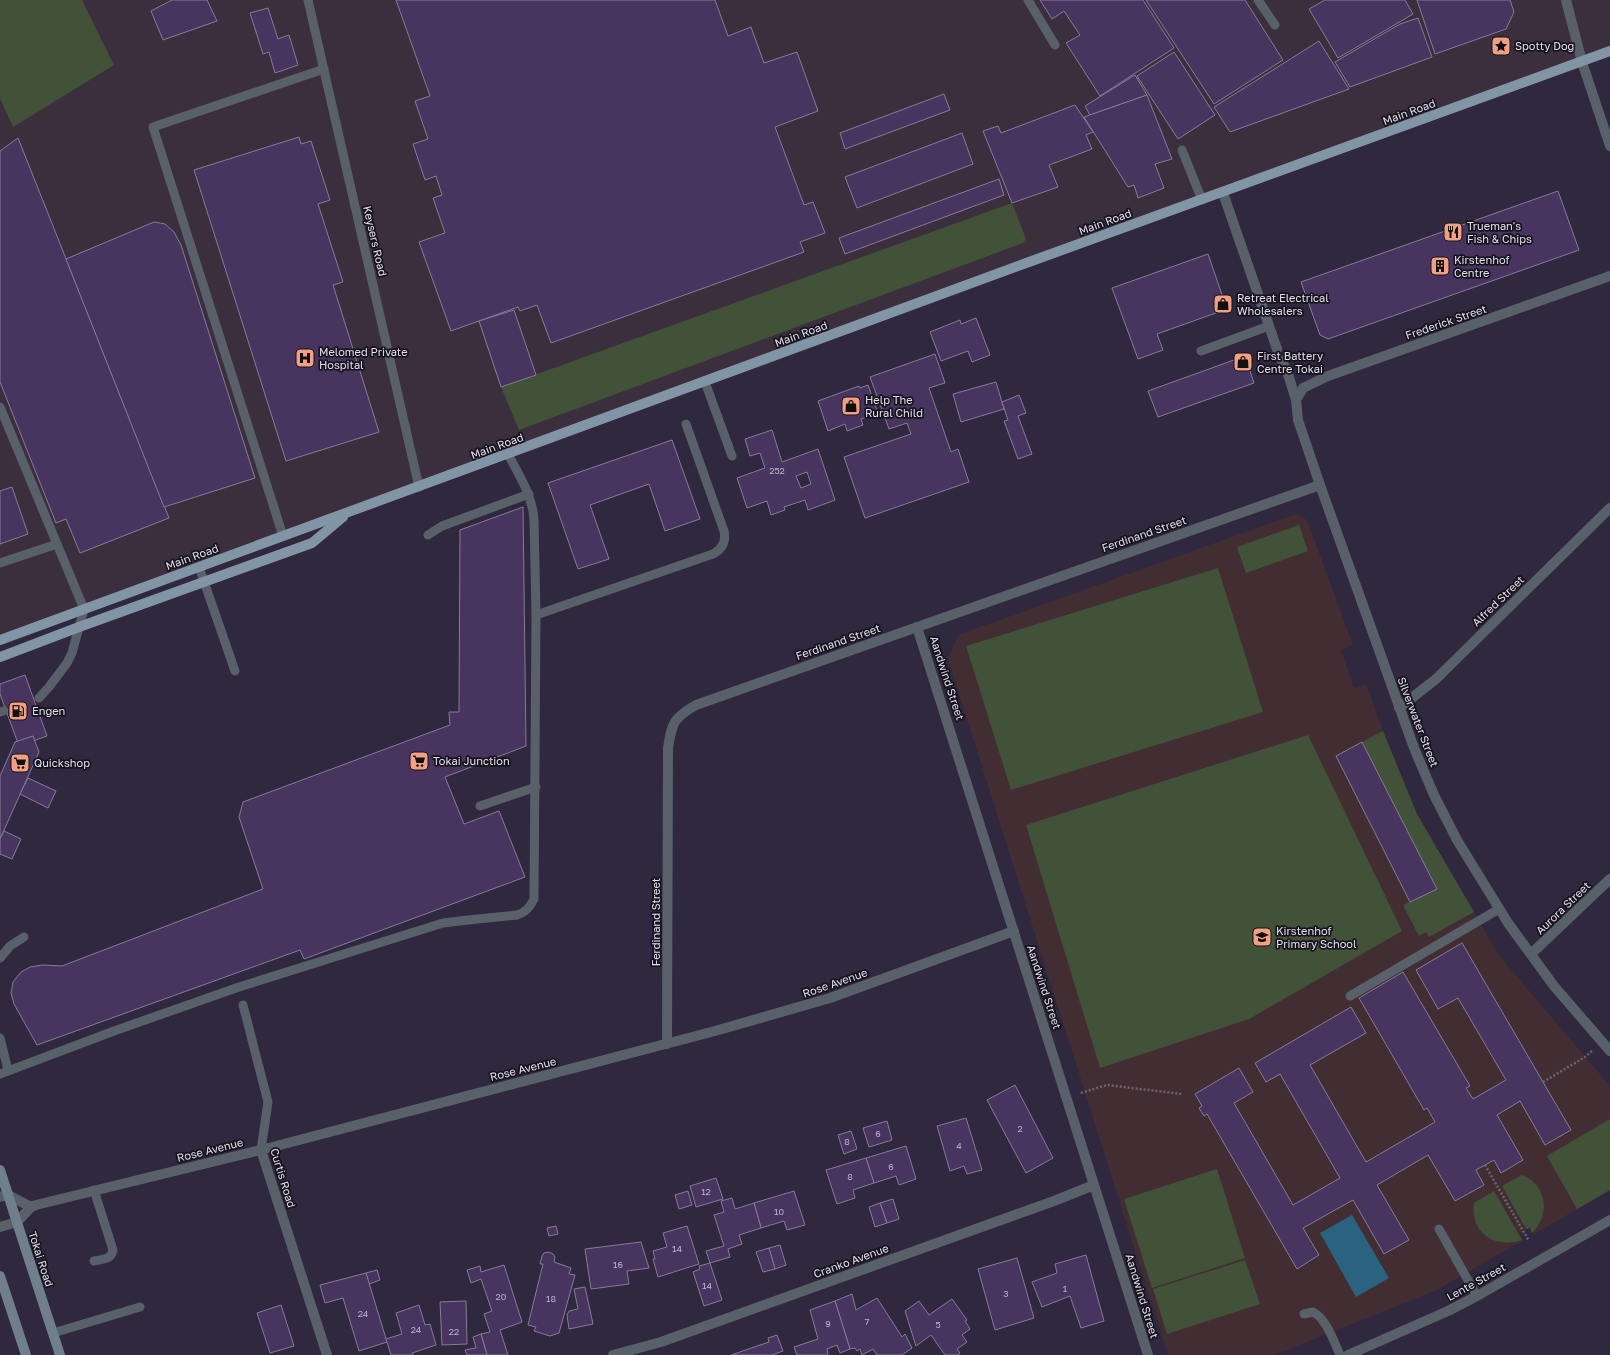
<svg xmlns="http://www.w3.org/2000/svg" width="1610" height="1355" font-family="'Golos Text',sans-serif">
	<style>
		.industrial { fill: #3b2f3e }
		.education { fill: #422e32 }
		.green { fill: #415238 }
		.water { fill: #2a627f }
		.building { fill: #473560; stroke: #867c96; fill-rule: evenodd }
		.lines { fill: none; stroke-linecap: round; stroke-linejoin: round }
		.path { stroke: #6a6477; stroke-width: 2.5; stroke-dasharray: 2 2; stroke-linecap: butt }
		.lane { stroke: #58616a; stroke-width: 9 }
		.street { stroke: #58616a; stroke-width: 10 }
		.secondary { stroke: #6f7f8c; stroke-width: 10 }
		.primary { stroke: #8195a6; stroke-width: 10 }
		.labels { text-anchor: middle; stroke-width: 3.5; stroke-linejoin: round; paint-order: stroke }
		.number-label { font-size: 9px; fill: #bcb4ca }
		.poi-label { font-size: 11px; fill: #e3dfee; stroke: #16131d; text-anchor: start }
		.street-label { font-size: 11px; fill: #e3dfee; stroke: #16131d }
	</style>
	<rect width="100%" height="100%" fill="#2f283e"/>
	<path class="industrial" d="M 82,0 L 1610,0 L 1610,51 L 0,640 L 0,99 L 13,127 Z"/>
	<path class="education" d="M 1296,514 L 1307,520 L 1353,645 L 1341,650 L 1354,688 L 1366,684 L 1392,755 L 1417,814 L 1498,954 L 1610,1086 L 1610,1190 L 1533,1235 L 1529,1228 L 1520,1234 L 1523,1240 L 1439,1289 L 1274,1355 L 1168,1355 L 948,659 L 958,635 Z"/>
	<g class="green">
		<path d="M 0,0 L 82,0 L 114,65 L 13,127 L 0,99 Z"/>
		<path d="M 1012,203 L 1026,239 L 1023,243 L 519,430 L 501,387 Z"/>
		<path d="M 1299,525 L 1308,551 L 1246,573 L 1237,547 Z"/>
		<path d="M 1218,568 L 1263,712 L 1011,790 L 966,646 Z"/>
		<path d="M 1383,731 L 1417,814 L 1474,912 L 1429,937 L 1426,932 L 1419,936 L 1403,905 L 1436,889 L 1362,742 Z"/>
		<path d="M 1308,735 L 1402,931 L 1249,1019 L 1100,1068 L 1026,825 Z"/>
		<path d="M 1610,1119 L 1610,1190 L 1577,1209 L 1547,1156 Z"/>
		<path d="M 1217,1169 L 1245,1258 L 1152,1288 L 1124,1199 Z"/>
		<path d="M 1522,1175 C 1547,1185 1551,1215 1532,1233 L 1530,1228 L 1526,1229 L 1502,1186 Z"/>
		<path d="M 1494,1191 L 1522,1240 C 1495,1249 1470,1233 1474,1203 Z"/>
		<path d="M 1245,1260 L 1260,1304 L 1167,1334 L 1153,1289 Z"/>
	</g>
	<path class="water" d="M 1352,1215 L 1389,1278 L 1356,1297 L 1320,1233 Z"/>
	<g class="building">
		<path d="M 172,0 L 207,0 L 217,21 L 163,40 L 151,11 Z"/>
		<path d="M 396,0 L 715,0 L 728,36 L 751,27 L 764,63 L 797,52 L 818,111 L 775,127 L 804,205 L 813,202 L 825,233 L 800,242 L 804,252 L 551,343 L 537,305 L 520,311 L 518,307 L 451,331 L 419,242 L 445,233 L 433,198 L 442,195 L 436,176 L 425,180 L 413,144 L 428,139 L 415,101 L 430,96 Z"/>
		<path d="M 1040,0 L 1143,0 L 1174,48 L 1100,96 L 1066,43 L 1080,35 L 1064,11 L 1052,19 Z"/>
		<path d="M 1146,0 L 1245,0 L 1283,60 L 1214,104 Z"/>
		<path d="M 1325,0 L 1405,0 L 1413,14 L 1338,58 L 1309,9 Z"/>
		<path d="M 1417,0 L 1510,0 L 1514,12 L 1506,29 L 1435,54 Z"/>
		<path d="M 268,8 L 278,39 L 289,35 L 298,65 L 275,73 L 269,52 L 263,54 L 250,13 Z"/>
		<path d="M 1418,18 L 1432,57 L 1350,87 L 1335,62 L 1400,24 Z"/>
		<path d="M 1319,41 L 1349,89 L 1230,132 L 1214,107 Z"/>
		<path d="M 1174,52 L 1215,115 L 1178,139 L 1137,76 Z"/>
		<path d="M 1135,75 L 1147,95 L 1090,115 L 1085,106 Z"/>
		<path d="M 944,94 L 950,110 L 845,149 L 840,133 Z"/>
		<path d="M 1147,95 L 1172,159 L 1155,164 L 1164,188 L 1138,198 L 1134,185 L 1128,187 L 1084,117 Z"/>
		<path d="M 1075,105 L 1093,132 L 1086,135 L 1092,149 L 1049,165 L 1058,187 L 1012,203 L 983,131 L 998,126 L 1001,133 Z"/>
		<path d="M 962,133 L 973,164 L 857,208 L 845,177 Z"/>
		<path d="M 299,137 L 301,144 L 311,141 L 330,200 L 318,204 L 343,282 L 333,285 L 379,432 L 286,461 L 194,170 Z"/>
		<path d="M 18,138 L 169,518 L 80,553 L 66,519 L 56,523 L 0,382 L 0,151 Z"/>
		<path d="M 999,179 L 1004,195 L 845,254 L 839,238 Z"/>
		<path d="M 1558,191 L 1579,250 L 1328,339 L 1320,335 L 1301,282 Z"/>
		<path d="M 154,222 L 165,224 L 174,232 L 181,245 L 255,478 L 164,507 L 66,259 Z"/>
		<path d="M 1208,254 L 1227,309 L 1157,334 L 1163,350 L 1138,359 L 1112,288 Z"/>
		<path d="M 514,310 L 536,375 L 501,387 L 479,321 Z"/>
		<path d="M 976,318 L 990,355 L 972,362 L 968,351 L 941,361 L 930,332 L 960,320 L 961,324 Z"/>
		<path d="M 935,354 L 945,383 L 929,388 L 951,452 L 958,449 L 969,482 L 865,518 L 844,457 L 911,434 L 907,423 L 889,429 L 870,377 Z"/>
		<path d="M 1245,356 L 1254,383 L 1158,417 L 1148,391 Z"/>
		<path d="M 996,382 L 1004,409 L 961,422 L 953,394 Z"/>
		<path d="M 868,385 L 878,413 L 861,419 L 863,425 L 847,431 L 845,424 L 828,431 L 818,401 L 859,386 L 860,388 Z"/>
		<path d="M 1019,395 L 1026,413 L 1018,416 L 1032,454 L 1018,459 L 1004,421 L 1008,420 L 1002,402 Z"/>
		<path d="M 772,430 L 782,462 L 818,449 L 835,500 L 808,510 L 805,500 L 784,507 L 785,510 L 771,515 L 767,501 L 747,508 L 737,478 L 765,468 L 760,453 L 750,456 L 745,439 ZM 807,472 L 811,484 L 801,488 L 796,476 Z"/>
		<path d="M 672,440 L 700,519 L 665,531 L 649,484 L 590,505 L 609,559 L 578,569 L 548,483 Z"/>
		<path d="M 12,487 L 28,534 L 0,544 L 0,491 Z"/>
		<path d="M 523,507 L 526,746 L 445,777 L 464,824 L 499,811 L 525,877 L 304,959 L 300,950 L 37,1045 L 14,1004 L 11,993 L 13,982 L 21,972 L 30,967 L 42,965 L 62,966 L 263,889 L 239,817 L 243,802 L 450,725 L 449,712 L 459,712 L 460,530 Z"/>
		<path d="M 25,675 L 47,736 L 19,746 L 0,694 L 0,684 Z"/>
		<path d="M 33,736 L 39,752 L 0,839 L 0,776 L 15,742 Z"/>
		<path d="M 1362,742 L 1437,889 L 1410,902 L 1336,756 Z"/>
		<path d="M 28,778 L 56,791 L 48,808 L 20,794 Z"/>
		<path d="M 4,831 L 21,839 L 12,859 L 0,854 L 0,839 Z"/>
		<path d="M 1462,943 L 1571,1130 L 1545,1145 L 1520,1101 L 1497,1115 L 1523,1160 L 1501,1173 L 1494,1160 L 1476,1170 L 1484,1185 L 1455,1201 L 1428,1155 L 1377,1185 L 1409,1240 L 1384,1254 L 1353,1200 L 1303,1228 L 1319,1255 L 1297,1269 L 1207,1114 L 1204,1116 L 1199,1108 L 1202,1106 L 1195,1094 L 1239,1068 L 1253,1092 L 1234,1103 L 1293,1205 L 1340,1178 L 1280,1074 L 1266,1082 L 1255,1063 L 1351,1007 L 1366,1033 L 1310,1065 L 1366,1162 L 1435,1122 L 1427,1108 L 1424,1110 L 1359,998 L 1403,972 L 1470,1086 L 1466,1088 L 1473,1099 L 1506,1080 L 1458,998 L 1438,1009 L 1416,970 Z"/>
		<path d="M 1015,1085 L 1053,1158 L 1026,1173 L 987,1100 Z"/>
		<path d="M 966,1118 L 982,1170 L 967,1174 L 964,1166 L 950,1171 L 937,1126 Z"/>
		<path d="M 887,1121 L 892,1140 L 869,1147 L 863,1128 Z"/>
		<path d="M 851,1131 L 857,1149 L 844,1154 L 838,1135 Z"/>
		<path d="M 906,1146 L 916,1179 L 899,1185 L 896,1176 L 874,1183 L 866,1158 Z"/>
		<path d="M 866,1158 L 874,1183 L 853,1190 L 855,1198 L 837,1204 L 826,1170 Z"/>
		<path d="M 716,1178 L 723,1199 L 696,1207 L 690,1186 Z"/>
		<path d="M 688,1191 L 692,1205 L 679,1209 L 675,1195 Z"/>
		<path d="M 794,1191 L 805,1225 L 787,1230 L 784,1221 L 761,1228 L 754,1203 Z"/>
		<path d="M 732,1198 L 735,1209 L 754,1203 L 761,1228 L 739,1235 L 742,1244 L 728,1249 L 730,1257 L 710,1263 L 706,1251 L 724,1246 L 714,1215 L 724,1212 L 721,1201 Z"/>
		<path d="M 893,1199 L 899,1219 L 887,1223 L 880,1203 Z"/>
		<path d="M 880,1203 L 887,1223 L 875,1227 L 869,1207 Z"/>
		<path d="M 556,1226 L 558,1234 L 549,1236 L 547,1228 Z"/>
		<path d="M 687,1226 L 699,1264 L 658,1277 L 653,1259 L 655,1259 L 653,1251 L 667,1247 L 663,1233 Z"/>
		<path d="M 641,1242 L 649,1268 L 627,1271 L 629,1284 L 591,1289 L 585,1249 Z"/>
		<path d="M 780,1245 L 786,1265 L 775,1269 L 769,1248 Z"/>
		<path d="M 769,1248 L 775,1269 L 763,1272 L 756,1252 Z"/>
		<path d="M 549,1252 L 553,1254 L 555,1257 L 554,1262 L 571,1268 L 569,1274 L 575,1275 L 559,1333 L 550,1336 L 534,1331 L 536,1327 L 528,1325 L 543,1264 L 540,1264 L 542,1256 L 544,1253 Z"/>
		<path d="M 1086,1255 L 1104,1321 L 1081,1328 L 1070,1296 L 1042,1307 L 1032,1282 L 1057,1273 L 1055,1264 Z"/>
		<path d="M 1017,1258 L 1034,1318 L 995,1330 L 978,1269 Z"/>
		<path d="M 710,1263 L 722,1300 L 704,1306 L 693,1272 L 700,1269 L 699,1266 Z"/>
		<path d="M 504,1265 L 522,1322 L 500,1330 L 508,1355 L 487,1355 L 481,1334 L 490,1332 L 484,1314 L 492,1311 L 481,1279 L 471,1283 L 467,1270 L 480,1266 L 481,1272 Z"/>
		<path d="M 377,1270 L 380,1280 L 369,1284 L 366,1273 Z"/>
		<path d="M 366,1273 L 387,1342 L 359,1351 L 343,1298 L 325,1303 L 320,1285 Z"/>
		<path d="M 585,1287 L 593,1324 L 569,1329 L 567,1315 L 569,1311 L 578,1309 L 574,1289 Z"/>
		<path d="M 852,1294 L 856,1310 L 877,1298 L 902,1337 L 905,1334 L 912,1348 L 902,1355 L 877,1355 L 873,1349 L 862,1355 L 860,1349 L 857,1351 L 855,1348 L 850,1349 L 835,1301 Z"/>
		<path d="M 952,1299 L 967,1320 L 965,1321 L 970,1329 L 962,1335 L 967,1342 L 957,1349 L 960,1353 L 958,1355 L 945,1355 L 931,1335 L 916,1346 L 905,1311 L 919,1301 L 929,1315 Z"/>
		<path d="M 466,1301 L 467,1344 L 442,1345 L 440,1302 Z"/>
		<path d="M 835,1301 L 850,1349 L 840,1353 L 837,1345 L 827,1349 L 828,1355 L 797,1355 L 794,1347 L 818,1339 L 810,1310 Z"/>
		<path d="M 281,1305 L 294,1346 L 270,1353 L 257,1313 Z"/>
		<path d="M 419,1305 L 425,1325 L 430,1324 L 436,1345 L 412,1353 L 413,1355 L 391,1355 L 386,1339 L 402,1334 L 396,1313 Z"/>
		<path d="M 481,1334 L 487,1355 L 467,1355 L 465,1350 L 476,1348 L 473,1337 Z"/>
		<path d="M 777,1335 L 783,1351 L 772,1355 L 731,1355 L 769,1342 L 768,1338 Z"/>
	</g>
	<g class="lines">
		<g class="path">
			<path d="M 1543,1082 L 1585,1057 L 1592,1051"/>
			<path d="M 1081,1093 L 1107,1085 L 1182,1094"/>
			<path d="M 1485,1165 L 1529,1241"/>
		</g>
		<g class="lane">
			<path d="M 308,0 L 419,487"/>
			<path d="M 1028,0 L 1055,45"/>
			<path d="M 1258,0 L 1275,25"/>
			<path d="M 1182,150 L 1202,200"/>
			<path d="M 1201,351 L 1269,326"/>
			<path d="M 705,382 L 732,456"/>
			<path d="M 0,407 L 84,609 L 72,653 L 67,663 L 49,687 L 39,698"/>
			<path d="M 428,535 L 442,526 L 529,494"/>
			<path d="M 283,536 L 153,127 L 324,69"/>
			<path d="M 0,563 L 57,544"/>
			<path d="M 199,567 L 235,671"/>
			<path d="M 536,615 L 713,554 C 723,549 726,541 724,531 L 686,424"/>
			<path d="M 0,712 L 4,711"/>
			<path d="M 480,806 L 536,787"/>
			<path d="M 0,958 L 10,946 L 24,937"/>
			<path d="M 1350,996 L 1499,909"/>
			<path d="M 243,1005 L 268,1102 L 261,1150"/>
			<path d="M 0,1038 L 8,1070"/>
			<path d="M 0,1074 L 114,1031 L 239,987 L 443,923 L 468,920 L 517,915 C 526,912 530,907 534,899 L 536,615 L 534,519 C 532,495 519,475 508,454"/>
			<path d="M 94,1190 L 113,1250 C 111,1260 103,1259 94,1261"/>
			<path d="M 1439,1229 L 1477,1296"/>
			<path d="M 1304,1314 L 1313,1312 C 1326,1318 1334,1342 1340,1355"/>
			<path d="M 53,1333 L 140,1307"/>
		</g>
		<g class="street">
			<path d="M 1566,0 L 1582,62 L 1610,146"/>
			<path d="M 1223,193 L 1277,349"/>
			<path d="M 1282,361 L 1288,374 L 1296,400 L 1298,420 L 1320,485 L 1414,748 L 1434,795 L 1457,840 L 1508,923 L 1554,986 L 1610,1051"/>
			<path d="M 1296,400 L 1303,388 L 1328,376 L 1610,276"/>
			<path d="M 917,627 L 1148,1355"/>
			<path d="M 1399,708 L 1436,679 L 1610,508"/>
			<path d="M 1531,954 L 1610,879"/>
			<path d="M 667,1044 L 668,748 C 672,723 673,718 696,705 L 1320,485"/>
			<path d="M 261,1150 L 327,1355"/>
			<path d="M 0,1197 L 8,1195 L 31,1207"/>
			<path d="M 0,1227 L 17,1222 L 31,1207 L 36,1205 L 261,1150 L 715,1031 L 830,998 L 1014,931"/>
			<path d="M 613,1355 L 661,1342 L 1054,1201 L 1094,1185"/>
			<path d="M 1348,1355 L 1448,1311 L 1477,1296 L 1610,1220"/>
		</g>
		<g class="secondary">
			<path d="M 0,1170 L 60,1355"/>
			<path d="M 0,1276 L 26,1355"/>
		</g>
		<g class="primary">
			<path d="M 0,640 L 1029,262 L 1610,51"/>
			<path d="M 0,657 L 79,627 L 312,543 L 343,517"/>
		</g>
	</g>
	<defs>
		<g id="sight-square" transform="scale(1)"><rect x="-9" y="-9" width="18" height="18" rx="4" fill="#f2a081" stroke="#16131d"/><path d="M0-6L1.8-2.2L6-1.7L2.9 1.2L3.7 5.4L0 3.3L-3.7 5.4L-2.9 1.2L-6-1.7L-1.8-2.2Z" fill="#111"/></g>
		<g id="restaurant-square" transform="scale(1)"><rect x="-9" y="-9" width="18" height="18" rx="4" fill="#f2a081" stroke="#16131d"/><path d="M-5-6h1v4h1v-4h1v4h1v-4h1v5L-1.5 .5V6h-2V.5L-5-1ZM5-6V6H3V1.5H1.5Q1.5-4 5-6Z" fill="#111"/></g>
		<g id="building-square" transform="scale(1)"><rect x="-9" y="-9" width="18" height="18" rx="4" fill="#f2a081" stroke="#16131d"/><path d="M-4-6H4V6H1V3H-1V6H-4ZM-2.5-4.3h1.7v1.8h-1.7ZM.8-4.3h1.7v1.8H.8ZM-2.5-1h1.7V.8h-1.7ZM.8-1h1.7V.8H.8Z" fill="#111"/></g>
		<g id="shop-square" transform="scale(1)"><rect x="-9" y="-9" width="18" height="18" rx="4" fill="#f2a081" stroke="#16131d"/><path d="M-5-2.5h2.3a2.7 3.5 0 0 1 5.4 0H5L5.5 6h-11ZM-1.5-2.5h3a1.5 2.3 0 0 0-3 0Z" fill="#111"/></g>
		<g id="hospital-square" transform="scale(1)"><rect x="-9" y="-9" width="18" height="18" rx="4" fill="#f2a081" stroke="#16131d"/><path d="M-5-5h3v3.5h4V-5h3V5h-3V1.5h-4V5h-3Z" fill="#111"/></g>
		<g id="fuel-square" transform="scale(1)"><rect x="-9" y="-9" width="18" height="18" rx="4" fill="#f2a081" stroke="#16131d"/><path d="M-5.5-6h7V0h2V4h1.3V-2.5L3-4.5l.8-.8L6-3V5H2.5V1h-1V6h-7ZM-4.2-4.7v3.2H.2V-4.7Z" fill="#111"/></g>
		<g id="supermarket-square" transform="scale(1)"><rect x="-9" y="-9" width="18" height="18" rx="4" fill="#f2a081" stroke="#16131d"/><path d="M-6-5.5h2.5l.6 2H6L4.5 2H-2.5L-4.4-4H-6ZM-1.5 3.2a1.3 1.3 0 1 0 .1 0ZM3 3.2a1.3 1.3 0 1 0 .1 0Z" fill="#111"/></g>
		<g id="school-square" transform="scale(1)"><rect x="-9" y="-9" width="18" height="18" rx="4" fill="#f2a081" stroke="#16131d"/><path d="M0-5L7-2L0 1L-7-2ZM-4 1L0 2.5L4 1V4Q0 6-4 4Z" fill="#111"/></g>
	</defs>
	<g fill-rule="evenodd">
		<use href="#sight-square" x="1501" y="46"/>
		<use href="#restaurant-square" x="1453" y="232"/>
		<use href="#building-square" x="1440" y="266"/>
		<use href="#shop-square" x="1223" y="304"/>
		<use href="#hospital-square" x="305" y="358"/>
		<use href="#shop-square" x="1243" y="362"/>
		<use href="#shop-square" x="851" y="406"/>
		<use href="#fuel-square" x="18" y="711"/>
		<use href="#supermarket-square" x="419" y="761"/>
		<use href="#supermarket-square" x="20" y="763"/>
		<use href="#school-square" x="1262" y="937"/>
	</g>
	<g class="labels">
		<g class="number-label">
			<text x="777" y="474">252</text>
			<text x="1020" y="1132">2</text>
			<text x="878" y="1137">6</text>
			<text x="847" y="1145">8</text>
			<text x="959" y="1149">4</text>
			<text x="891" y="1170">6</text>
			<text x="850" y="1180">8</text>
			<text x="706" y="1195">12</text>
			<text x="779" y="1215">10</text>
			<text x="677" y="1252">14</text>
			<text x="618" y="1268">16</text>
			<text x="707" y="1289">14</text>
			<text x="1065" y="1292">1</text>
			<text x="1006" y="1297">3</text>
			<text x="501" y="1300">20</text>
			<text x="551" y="1302">18</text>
			<text x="363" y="1317">24</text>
			<text x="867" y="1325">7</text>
			<text x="828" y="1327">9</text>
			<text x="938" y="1328">5</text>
			<text x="416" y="1333">24</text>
			<text x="454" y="1335">22</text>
		</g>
		<g class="poi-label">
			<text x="1515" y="50">Spotty Dog</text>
			<text x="1467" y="230">Trueman's<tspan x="1467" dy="13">Fish &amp; Chips</tspan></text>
			<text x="1454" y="264">Kirstenhof<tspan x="1454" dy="13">Centre</tspan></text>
			<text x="1237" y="302">Retreat Electrical<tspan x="1237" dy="13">Wholesalers</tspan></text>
			<text x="319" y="356">Melomed Private<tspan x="319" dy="13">Hospital</tspan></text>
			<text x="1257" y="360">First Battery<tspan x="1257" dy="13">Centre Tokai</tspan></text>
			<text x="865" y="404">Help The<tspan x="865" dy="13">Rural Child</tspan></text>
			<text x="32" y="715">Engen</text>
			<text x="433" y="765">Tokai Junction</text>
			<text x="34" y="767">Quickshop</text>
			<text x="1276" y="935">Kirstenhof<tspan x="1276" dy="13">Primary School</tspan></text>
		</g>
		<g class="street-label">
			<text transform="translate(1409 112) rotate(-20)" y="4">Main Road</text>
			<text transform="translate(1105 222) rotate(-20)" y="4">Main Road</text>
			<text transform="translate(375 241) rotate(77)" y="4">Keysers Road</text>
			<text transform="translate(1446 322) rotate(-19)" y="4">Frederick Street</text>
			<text transform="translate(801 334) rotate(-20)" y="4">Main Road</text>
			<text transform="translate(497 446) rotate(-20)" y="4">Main Road</text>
			<text transform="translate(1144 534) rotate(-19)" y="4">Ferdinand Street</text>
			<text transform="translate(192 557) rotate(-20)" y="4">Main Road</text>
			<text transform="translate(1498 601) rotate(-44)" y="4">Alfred Street</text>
			<text transform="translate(838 642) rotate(-19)" y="4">Ferdinand Street</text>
			<text transform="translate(947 678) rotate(72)" y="4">Aandwind Street</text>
			<text transform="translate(1418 722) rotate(69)" y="4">Silverwater Street</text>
			<text transform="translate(1563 908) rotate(-44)" y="4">Aurora Street</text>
			<text transform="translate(656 922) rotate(-90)" y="4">Ferdinand Street</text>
			<text transform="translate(835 983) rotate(-19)" y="4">Rose Avenue</text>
			<text transform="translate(1044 987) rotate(72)" y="4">Aandwind Street</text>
			<text transform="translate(523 1069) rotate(-14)" y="4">Rose Avenue</text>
			<text transform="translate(210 1150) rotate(-14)" y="4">Rose Avenue</text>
			<text transform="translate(283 1178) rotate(73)" y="4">Curtis Road</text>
			<text transform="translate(41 1259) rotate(72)" y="4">Tokai Road</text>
			<text transform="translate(851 1261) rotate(-20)" y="4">Cranko Avenue</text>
			<text transform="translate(1476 1282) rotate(-29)" y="4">Lente Street</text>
			<text transform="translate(1142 1296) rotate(73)" y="4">Aandwind Street</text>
		</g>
	</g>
</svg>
